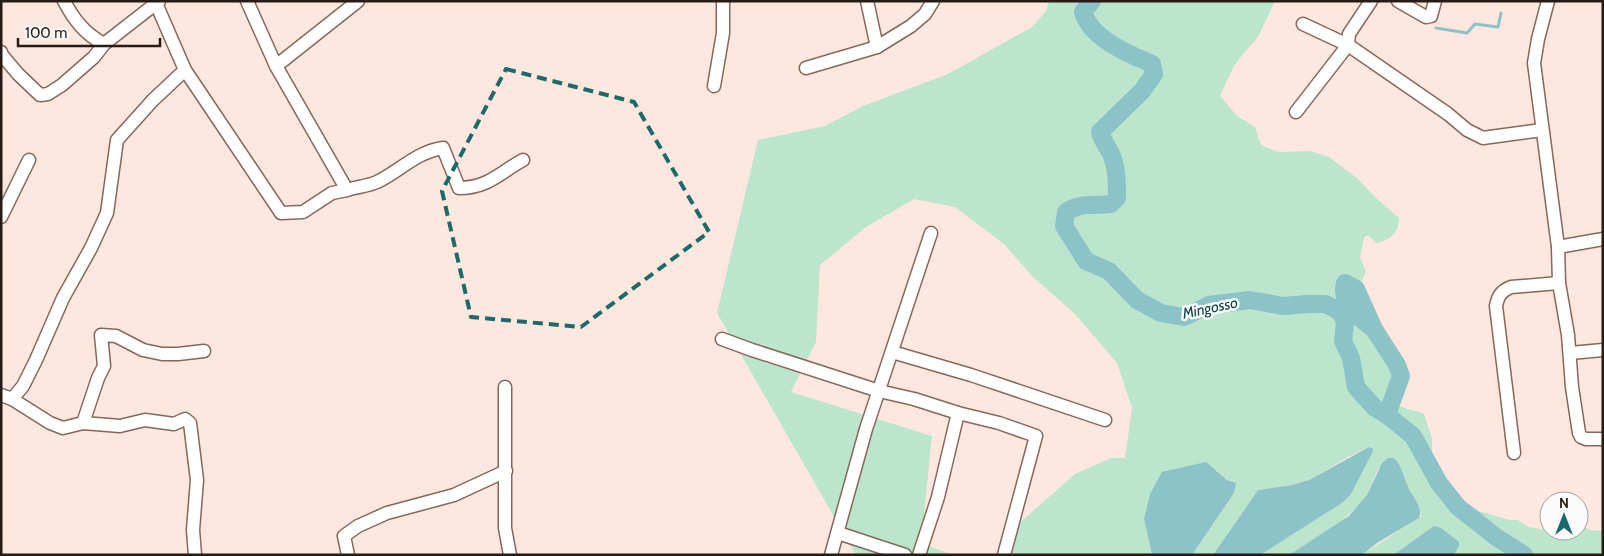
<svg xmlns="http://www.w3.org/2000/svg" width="1604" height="556" font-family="Cabin,sans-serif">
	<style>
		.green { fill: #bbe5cd }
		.water { fill: #8bc3c9 }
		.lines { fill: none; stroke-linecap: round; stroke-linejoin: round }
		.stream { stroke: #8bc3c9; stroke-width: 3 }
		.river { stroke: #8bc3c9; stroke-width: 18 }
		.minor-casing { stroke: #876759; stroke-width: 15 }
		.minor { stroke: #fff; stroke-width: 12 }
		.marked { fill: none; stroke: #1d6a6a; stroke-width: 4; stroke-dasharray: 10 6; stroke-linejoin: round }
		.labels { text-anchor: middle; stroke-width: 5; stroke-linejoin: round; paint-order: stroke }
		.water-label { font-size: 15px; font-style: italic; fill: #0e4347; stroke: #fafafa }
	</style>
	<rect width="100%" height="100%" fill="#fee7de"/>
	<path class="green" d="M 1049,1 L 1275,1 L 1258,37 L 1243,54 L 1234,66 L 1220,96 L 1237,116 L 1255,127 L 1261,145 L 1278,152 L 1310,151 L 1329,157 L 1357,178 L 1374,196 L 1399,218 C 1399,233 1389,241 1376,243 L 1369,236 L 1366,236 L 1364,238 L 1360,257 L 1366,272 L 1360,284 L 1370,310 L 1404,371 L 1402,389 L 1397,399 L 1397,404 C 1406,411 1415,409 1424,414 L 1432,438 L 1432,463 L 1453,494 L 1479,511 L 1509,520 L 1518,520 L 1528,527 L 1541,529 L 1549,527 L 1549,531 L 1579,531 L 1579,525 L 1590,530 L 1603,531 L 1603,555 L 1454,555 L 1459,546 L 1434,526 L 1393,555 L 1362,555 L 1421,516 C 1420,505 1413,497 1408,487 C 1403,477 1403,467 1394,458 L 1378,469 L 1367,495 L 1358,506 L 1342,521 L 1289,555 L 1260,555 L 1342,503 L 1369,447 L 1350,456 L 1309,480 L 1292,485 L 1258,490 L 1213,555 L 1192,555 L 1234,493 L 1235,483 L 1227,480 L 1216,470 L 1144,519 L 1152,555 L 1002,555 L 1017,525 L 1075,474 L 1111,458 L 1125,458 L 1132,408 L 1117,363 L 1075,314 L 1032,276 L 1004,244 L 955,207 L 914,199 L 866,227 L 820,265 L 816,342 L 791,392 L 932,436 L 921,544 L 954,555 L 856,555 L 717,313 L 758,140 L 825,126 L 863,106 L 948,74 L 1032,27 L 1046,11 Z"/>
	<g class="water">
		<path d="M 1369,447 L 1373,449 L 1373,451 L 1351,494 L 1342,503 L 1260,555 L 1213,555 L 1258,490 L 1292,485 L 1309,480 Z"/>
		<path d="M 1388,458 L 1394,458 C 1402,466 1403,475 1407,484 C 1410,495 1424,506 1419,518 L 1377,543 L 1362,555 L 1289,555 L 1349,516 L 1367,495 L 1382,463 Z"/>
		<path d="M 1206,462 L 1227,480 L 1236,483 L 1234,493 L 1192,555 L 1152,555 L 1144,519 L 1150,494 L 1162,472 Z"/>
		<path d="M 1434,526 L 1441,528 L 1459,542 L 1459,546 L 1454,555 L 1393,555 Z"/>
	</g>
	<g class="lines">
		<path class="stream" d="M 1436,28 L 1467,33 L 1475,24 L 1498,27 L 1501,13"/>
		<g class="river">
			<path d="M 1092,1 L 1083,12 C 1091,39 1129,54 1152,64 L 1154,74 L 1142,91 L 1100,132 C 1102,140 1107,146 1111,154 C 1117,167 1117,183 1117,198 L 1111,204 C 1094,206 1080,202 1066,212 L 1064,226 L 1086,261 L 1109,271 L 1137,300 L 1161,313 L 1184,317 L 1209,305 L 1250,300 L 1283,306 L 1308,304 L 1325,304 L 1336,309 L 1343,316 L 1345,323 L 1343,341 L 1351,358 L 1356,387 L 1375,408 L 1387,415 L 1413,436 L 1439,483 L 1458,507 L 1496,537 L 1524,555"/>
			<path d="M 1374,329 C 1361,320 1339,301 1345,283 L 1356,289 L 1374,329 L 1397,365 L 1401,376 L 1387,415"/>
		</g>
		<g class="minor-casing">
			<g id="minor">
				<path d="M 64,1 C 74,20 85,34 104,44"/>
				<path d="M 155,1 L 185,70 L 281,213 L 303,212 L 332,193 L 347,190 L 276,66 L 247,1"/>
				<path d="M 867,1 L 877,47"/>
				<path d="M 1398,1 L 1426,17 L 1431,16 L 1435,1"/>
				<path d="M 1548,1 L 1538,39 L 1534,63 L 1558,247 L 1559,283 L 1568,335 L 1572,387 L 1579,433 L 1581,437 L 1586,439 L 1603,439"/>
				<path d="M 1303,24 L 1348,45 L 1448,114 L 1467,130 L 1483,138 L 1490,137 L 1542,130"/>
				<path d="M 1,52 L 2,55 L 18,74 L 40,95 L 48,94 L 62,85 L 94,57 L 104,44 L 159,1"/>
				<path d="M 276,66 L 358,1"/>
				<path d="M 806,68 L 877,47 L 911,26 L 925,14 L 933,1"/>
				<path d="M 714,86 L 723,33 L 723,1"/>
				<path d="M 1296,112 L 1348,45 L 1349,34 L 1371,1"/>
				<path d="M 347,190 C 356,187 368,186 377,182 C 400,171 416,152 443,148 L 459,188 C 488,188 499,173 523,160"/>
				<path d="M 1,217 L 29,160"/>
				<path d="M 1558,247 L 1603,239"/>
				<path d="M 722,339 L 752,350 L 879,391 L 914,399 L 958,413 L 999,423 L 1036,436 L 1004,555"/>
				<path d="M 892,352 L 971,375 L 1105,420"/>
				<path d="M 1570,353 L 1603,350"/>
				<path d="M 505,387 L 505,528 L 510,555"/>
				<path d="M 1,395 L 12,399 L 50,423 L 63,428 L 83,423 L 120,426 L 145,420 L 174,424 L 185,419 L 190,423 L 197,480 L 193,530 L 195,555"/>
				<path d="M 12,399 L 23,386 L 36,360 L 63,298 L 91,248 L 107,213 L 117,140 L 153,100 L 185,70"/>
				<path d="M 83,423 L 98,378 L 104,366 L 101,335 L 116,336 L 143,350 L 162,354 L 178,354 L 204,351"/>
				<path d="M 1514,453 L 1496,306 C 1498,296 1501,291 1511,287 L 1559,283"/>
				<path d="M 838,533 L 905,555"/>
				<path d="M 348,555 L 344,536 L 358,526 L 387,513 L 454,495 L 506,471"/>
				<path d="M 831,555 L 866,429 L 931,233"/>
				<path d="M 919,555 L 938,497 L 958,413"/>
			</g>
		</g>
		<use href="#minor" class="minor"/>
	</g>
	<path class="marked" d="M 506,69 L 634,102 L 709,232 L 581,327 L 471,317 L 442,191 Z"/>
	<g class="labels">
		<g class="water-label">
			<text transform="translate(1210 308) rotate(-12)" y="5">Mingosso</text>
		</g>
	</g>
	<rect width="1604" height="556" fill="none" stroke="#271b15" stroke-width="5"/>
	<g transform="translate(1564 516)"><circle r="24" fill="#fafafa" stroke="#a6a19e"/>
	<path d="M0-4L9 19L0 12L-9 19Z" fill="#1d6a6a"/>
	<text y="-8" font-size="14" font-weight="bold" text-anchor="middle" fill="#271b15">N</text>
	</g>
	<path d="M18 38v8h142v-8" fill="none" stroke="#271b15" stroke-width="2.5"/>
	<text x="25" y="38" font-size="15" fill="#271b15" stroke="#fafafa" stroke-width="4" paint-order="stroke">100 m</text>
</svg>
